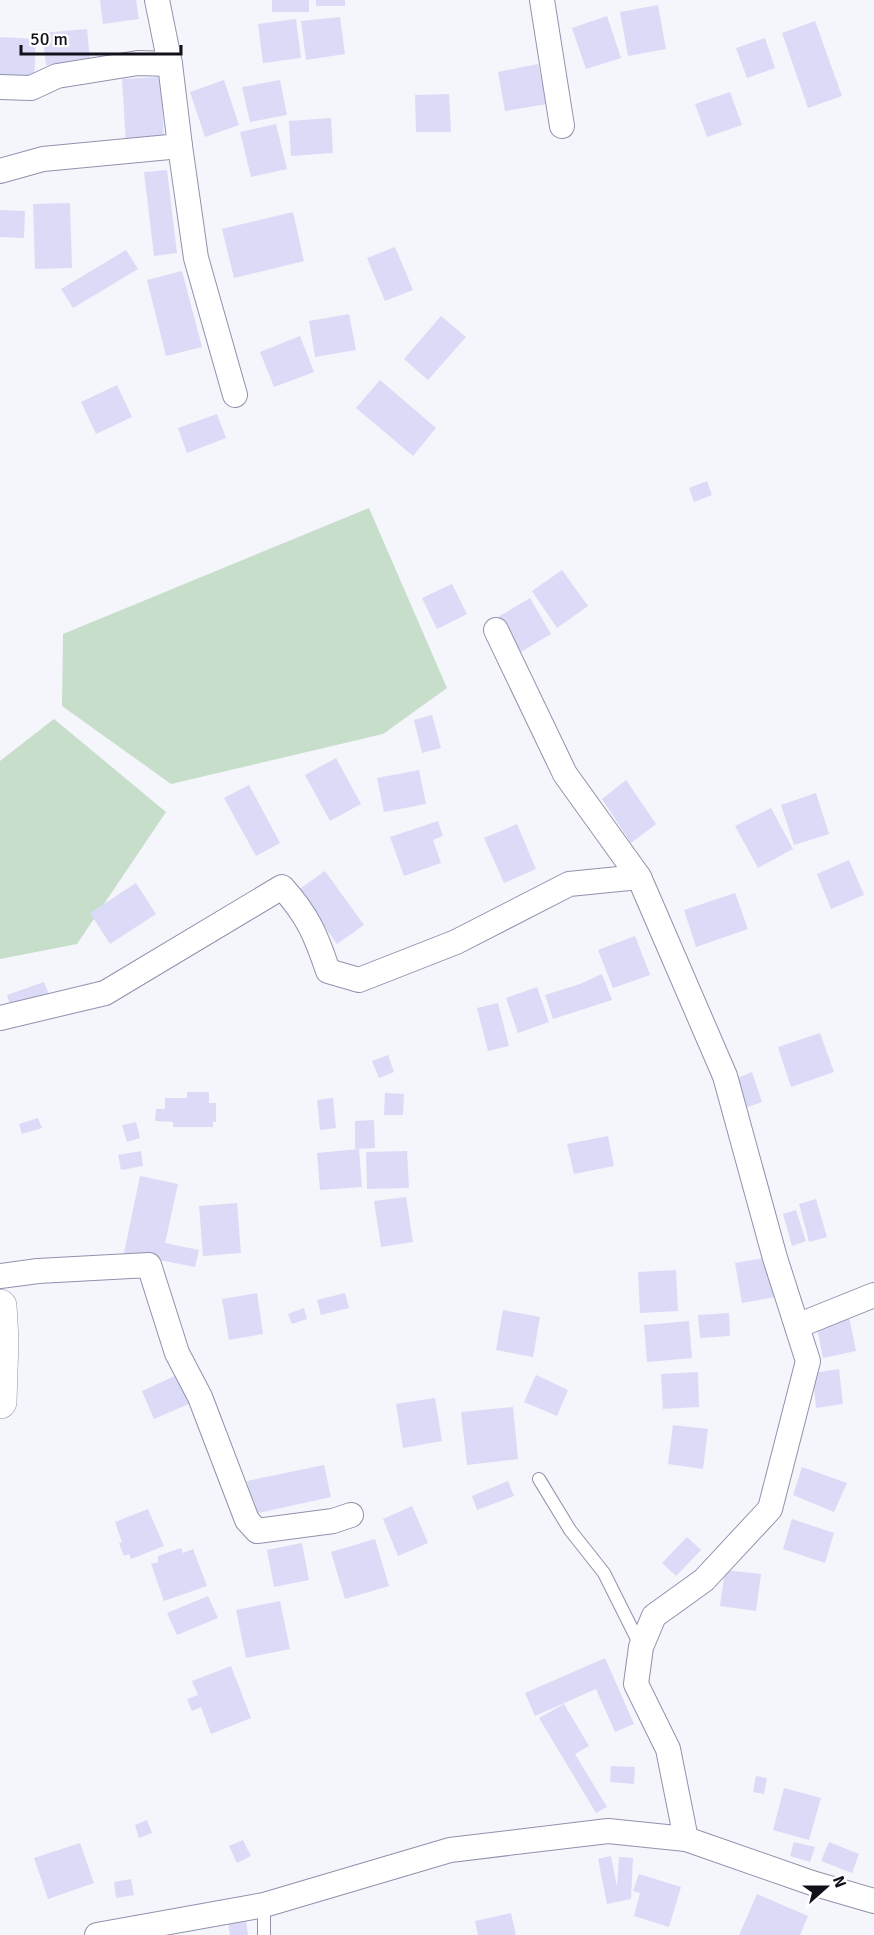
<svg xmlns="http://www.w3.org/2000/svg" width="874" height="1935" font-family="Signika,sans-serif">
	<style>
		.green { fill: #c7dfca }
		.building { fill: #dbdbf7 }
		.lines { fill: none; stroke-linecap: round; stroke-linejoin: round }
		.service-casing { stroke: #9191ae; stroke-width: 14 }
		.minor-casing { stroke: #9191ae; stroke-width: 26 }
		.secondary-casing { stroke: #9191ae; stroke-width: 34 }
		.service { stroke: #fff; stroke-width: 12 }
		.minor { stroke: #fff; stroke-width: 24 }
		.secondary { stroke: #fff; stroke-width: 33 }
	</style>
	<rect width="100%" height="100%" fill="#f5f5fc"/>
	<g class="green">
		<path d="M 369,508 L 447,688 L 383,734 L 171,784 L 62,706 L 63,634 Z"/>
		<path d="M 54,719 L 166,812 L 77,944 L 0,959 L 0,761 Z"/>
	</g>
	<g class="building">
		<path d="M 100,0 L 136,0 L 139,19 L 103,24 Z"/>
		<rect x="272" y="0" width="37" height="12"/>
		<rect x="316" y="0" width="29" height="6"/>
		<path d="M 658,5 L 666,49 L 628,56 L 620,12 Z"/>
		<path d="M 607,16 L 621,58 L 586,69 L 572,28 Z"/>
		<path d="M 340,17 L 345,54 L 306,60 L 301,21 Z"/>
		<path d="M 296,19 L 301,58 L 263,63 L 258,24 Z"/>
		<path d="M 815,21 L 842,96 L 808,108 L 782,33 Z"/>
		<path d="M 87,29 L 90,61 L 46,65 L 42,33 Z"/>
		<path d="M 0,37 L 36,39 L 34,81 L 0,80 Z"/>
		<path d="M 765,38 L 775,68 L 747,78 L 736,48 Z"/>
		<path d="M 538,64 L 547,104 L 505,111 L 498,72 Z"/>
		<path d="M 161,77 L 164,142 L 126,144 L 122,79 Z"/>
		<path d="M 224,80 L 239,125 L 205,137 L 190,92 Z"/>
		<path d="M 280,80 L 287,115 L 250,122 L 242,87 Z"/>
		<path d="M 730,92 L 742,125 L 707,137 L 695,104 Z"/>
		<path d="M 449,94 L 451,132 L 416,132 L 415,95 Z"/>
		<path d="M 331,118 L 333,153 L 291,156 L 289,121 Z"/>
		<path d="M 276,124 L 287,169 L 251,177 L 240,132 Z"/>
		<path d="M 167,170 L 177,253 L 154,256 L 144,172 Z"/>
		<path d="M 70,203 L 72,268 L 35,269 L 33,204 Z"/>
		<path d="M 0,210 L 25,211 L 24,238 L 0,237 Z"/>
		<path d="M 293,212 L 304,261 L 234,278 L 222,229 Z"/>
		<path d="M 395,247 L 413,290 L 385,301 L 367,258 Z"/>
		<path d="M 126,250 L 138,269 L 73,308 L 61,289 Z"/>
		<path d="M 182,271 L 202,347 L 166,356 L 147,280 Z"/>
		<path d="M 349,314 L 356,350 L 315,357 L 309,321 Z"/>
		<path d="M 441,316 L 466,337 L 428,380 L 404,359 Z"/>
		<path d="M 300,336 L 314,372 L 274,387 L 260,352 Z"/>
		<path d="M 380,380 L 436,428 L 413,456 L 356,408 Z"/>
		<path d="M 117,385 L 132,417 L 96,434 L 81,402 Z"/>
		<path d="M 217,414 L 226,438 L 187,453 L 178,428 Z"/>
		<path d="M 707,481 L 712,495 L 694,502 L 689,488 Z"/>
		<path d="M 562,570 L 588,606 L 557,628 L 532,591 Z"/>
		<path d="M 452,584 L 467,614 L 437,629 L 422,598 Z"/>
		<path d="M 530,598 L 551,634 L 519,653 L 498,617 Z"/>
		<path d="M 432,715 L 441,748 L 422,753 L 414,720 Z"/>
		<path d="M 336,758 L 361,804 L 330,821 L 305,775 Z"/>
		<path d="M 419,770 L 426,804 L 384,812 L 377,778 Z"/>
		<path d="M 626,780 L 656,824 L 631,843 L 602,799 Z"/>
		<path d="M 249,785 L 280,843 L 256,856 L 224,798 Z"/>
		<path d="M 816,793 L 829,834 L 794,845 L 781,805 Z"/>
		<path d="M 771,808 L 793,849 L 758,868 L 735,826 Z"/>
		<path d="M 438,821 L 443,836 L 433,840 L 441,863 L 404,876 L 390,837 Z"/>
		<path d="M 517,824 L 536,869 L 504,883 L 484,838 Z"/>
		<path d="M 849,860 L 864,895 L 831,909 L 817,874 Z"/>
		<path d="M 325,871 L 364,925 L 337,944 L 298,890 Z"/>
		<path d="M 136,883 L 156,914 L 110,944 L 90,913 Z"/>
		<path d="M 735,893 L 748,929 L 696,947 L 684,910 Z"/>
		<path d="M 635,936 L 650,975 L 613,988 L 598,950 Z"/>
		<path d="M 602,974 L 612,1000 L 553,1019 L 545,995 L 580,984 Z"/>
		<path d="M 44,982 L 50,997 L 12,1011 L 7,995 Z"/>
		<path d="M 537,987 L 549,1022 L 518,1033 L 506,998 Z"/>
		<path d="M 498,1003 L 509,1046 L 488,1051 L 477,1008 Z"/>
		<path d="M 820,1033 L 834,1072 L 791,1087 L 778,1047 Z"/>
		<path d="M 388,1055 L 394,1072 L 379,1078 L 372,1061 Z"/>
		<path d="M 752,1072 L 762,1102 L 745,1108 L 735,1079 Z"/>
		<path d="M 187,1092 L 209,1092 L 209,1103 L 216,1103 L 216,1122 L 213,1122 L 213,1127 L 173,1127 L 173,1122 L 155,1121 L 156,1109 L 165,1109 L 165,1098 L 187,1098 Z"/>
		<path d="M 385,1093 L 404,1094 L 403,1115 L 384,1115 Z"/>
		<path d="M 333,1098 L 336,1128 L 320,1130 L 317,1100 Z"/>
		<path d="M 38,1118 L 42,1128 L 22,1134 L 19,1124 Z"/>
		<path d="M 374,1120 L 375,1148 L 355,1149 L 355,1121 Z"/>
		<path d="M 136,1122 L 140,1138 L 127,1142 L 122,1125 Z"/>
		<path d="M 608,1136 L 614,1166 L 574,1174 L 567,1144 Z"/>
		<path d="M 359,1149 L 362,1187 L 320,1190 L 317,1153 Z"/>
		<path d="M 141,1151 L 143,1166 L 121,1170 L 118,1155 Z"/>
		<path d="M 407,1151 L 409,1188 L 367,1189 L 366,1152 Z"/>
		<path d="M 140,1176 L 178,1184 L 165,1243 L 199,1250 L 195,1267 L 124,1253 Z"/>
		<path d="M 406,1197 L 413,1242 L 381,1247 L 374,1201 Z"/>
		<path d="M 816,1199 L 827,1237 L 809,1242 L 799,1204 Z"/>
		<path d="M 237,1203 L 241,1253 L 203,1256 L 199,1206 Z"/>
		<path d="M 796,1210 L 806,1241 L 792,1246 L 783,1214 Z"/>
		<path d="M 769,1257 L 776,1297 L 742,1303 L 735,1263 Z"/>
		<path d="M 676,1270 L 678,1311 L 640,1313 L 638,1272 Z"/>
		<path d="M 257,1293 L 263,1334 L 229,1340 L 222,1299 Z"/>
		<path d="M 345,1293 L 349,1308 L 321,1315 L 317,1300 Z"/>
		<path d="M 304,1308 L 307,1319 L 292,1324 L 288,1314 Z"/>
		<path d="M 503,1310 L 540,1317 L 533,1357 L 496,1350 Z"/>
		<path d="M 729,1313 L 730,1336 L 700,1338 L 698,1315 Z"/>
		<path d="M 849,1317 L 856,1351 L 823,1358 L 816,1323 Z"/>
		<path d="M 689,1321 L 692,1358 L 647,1362 L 644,1325 Z"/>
		<path d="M 839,1369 L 843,1404 L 816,1408 L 813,1373 Z"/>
		<path d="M 698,1372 L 699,1407 L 663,1409 L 661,1374 Z"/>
		<path d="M 179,1374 L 191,1403 L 154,1419 L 142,1391 Z"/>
		<path d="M 536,1375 L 568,1390 L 557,1416 L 524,1402 Z"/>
		<path d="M 435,1398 L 442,1441 L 403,1448 L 396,1404 Z"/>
		<path d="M 513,1407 L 518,1459 L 467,1465 L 461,1412 Z"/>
		<path d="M 673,1425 L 708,1429 L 703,1469 L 668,1464 Z"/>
		<path d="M 324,1465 L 331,1497 L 254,1514 L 247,1481 Z"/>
		<path d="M 802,1467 L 847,1483 L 834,1512 L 793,1495 Z"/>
		<path d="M 508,1481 L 514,1496 L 477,1510 L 472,1496 Z"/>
		<path d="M 412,1506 L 428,1543 L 398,1556 L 383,1519 Z"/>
		<path d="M 148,1509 L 164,1546 L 131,1559 L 129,1554 L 124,1556 L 119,1543 L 122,1542 L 115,1522 Z"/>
		<path d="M 792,1519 L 834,1533 L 825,1563 L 783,1549 Z"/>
		<path d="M 687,1537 L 701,1550 L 676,1576 L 662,1563 Z"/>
		<path d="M 375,1539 L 389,1586 L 345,1599 L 331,1552 Z"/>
		<path d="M 302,1543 L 309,1580 L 274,1587 L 267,1550 Z"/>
		<path d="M 181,1548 L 183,1553 L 193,1549 L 207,1586 L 164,1601 L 151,1564 L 158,1562 L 158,1556 Z"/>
		<path d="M 725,1570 L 761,1574 L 756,1611 L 720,1606 Z"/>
		<path d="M 208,1596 L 218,1618 L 177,1635 L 167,1613 Z"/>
		<path d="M 280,1601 L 290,1649 L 246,1658 L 236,1610 Z"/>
		<path d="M 605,1658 L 634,1724 L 615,1732 L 596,1689 L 535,1716 L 525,1693 Z"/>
		<path d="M 231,1666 L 251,1718 L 211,1734 L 201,1707 L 192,1711 L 187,1699 L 198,1695 L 192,1681 Z"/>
		<path d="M 564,1704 L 589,1746 L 575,1754 L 607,1807 L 596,1813 L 539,1718 Z"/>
		<path d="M 611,1766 L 635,1767 L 634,1784 L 610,1782 Z"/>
		<path d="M 756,1776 L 767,1778 L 764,1794 L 753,1792 Z"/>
		<path d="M 784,1788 L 821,1798 L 809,1840 L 773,1830 Z"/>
		<path d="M 147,1820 L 152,1833 L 139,1838 L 135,1825 Z"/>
		<path d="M 243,1840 L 251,1856 L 237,1863 L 229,1846 Z"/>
		<path d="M 794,1842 L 815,1847 L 810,1862 L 790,1856 Z"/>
		<path d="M 829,1842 L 859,1854 L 852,1873 L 821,1861 Z"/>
		<path d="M 80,1843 L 94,1883 L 48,1899 L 34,1858 Z"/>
		<path d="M 611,1856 L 617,1887 L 619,1857 L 633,1858 L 631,1899 L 607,1904 L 598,1859 Z"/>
		<path d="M 639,1874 L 681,1887 L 669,1927 L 634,1916 L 640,1893 L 633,1891 Z"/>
		<path d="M 131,1879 L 134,1895 L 116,1898 L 114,1882 Z"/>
		<path d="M 757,1894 L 808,1916 L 800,1935 L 739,1935 Z"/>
		<path d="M 511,1913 L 516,1935 L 478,1935 L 475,1921 Z"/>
		<path d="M 246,1920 L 248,1935 L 230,1935 L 228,1922 Z"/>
	</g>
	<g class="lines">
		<g class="service-casing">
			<g id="service">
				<path d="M 539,1479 L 570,1530 L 604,1573 L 641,1647"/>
				<path d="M 264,1935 L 264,1905"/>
			</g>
		</g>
		<g class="minor-casing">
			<g id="minor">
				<path d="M 157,0 L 170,64 L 180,146 L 196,258 L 235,395"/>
				<path d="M 542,0 L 562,126"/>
				<path d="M 0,87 L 31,88 L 57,76 L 138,63 L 170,64"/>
				<path d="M 0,171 L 43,159 L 180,146"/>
				<path d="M 496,630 L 565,774 L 639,877"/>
				<path d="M 0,1018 L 105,993 L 282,887 C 308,916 316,935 328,971 L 359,980 L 456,942 L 569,884 L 639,877 L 725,1076 L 775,1258 L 808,1361 L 770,1509 L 704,1580 L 654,1616 L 641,1647 L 636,1684 L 668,1749 L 686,1839"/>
				<path d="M 0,1276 L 38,1271 L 149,1265 L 177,1353 L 200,1397 L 247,1520 L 257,1531 L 333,1521 L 351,1515"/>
				<path d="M 797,1326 L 874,1295"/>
				<path d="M 97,1935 L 264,1905 L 450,1850 L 608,1831 L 686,1839 L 812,1883 L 874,1901"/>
			</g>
		</g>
		<g class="secondary-casing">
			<path id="secondary" d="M 0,1306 L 2,1340 L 0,1402"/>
		</g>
		<use href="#service" class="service"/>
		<use href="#minor" class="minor"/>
		<use href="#secondary" class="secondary"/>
	</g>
	<g transform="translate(826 1887) rotate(69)" stroke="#ffffff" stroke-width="4.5" paint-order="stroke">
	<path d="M0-4.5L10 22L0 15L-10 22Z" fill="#11101b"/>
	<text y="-9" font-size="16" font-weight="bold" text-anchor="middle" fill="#11101b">N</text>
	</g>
	<path d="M21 45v9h160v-9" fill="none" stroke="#11101b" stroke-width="3"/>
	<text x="30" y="45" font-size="18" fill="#11101b" stroke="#ffffff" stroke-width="4.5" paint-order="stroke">50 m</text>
</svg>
